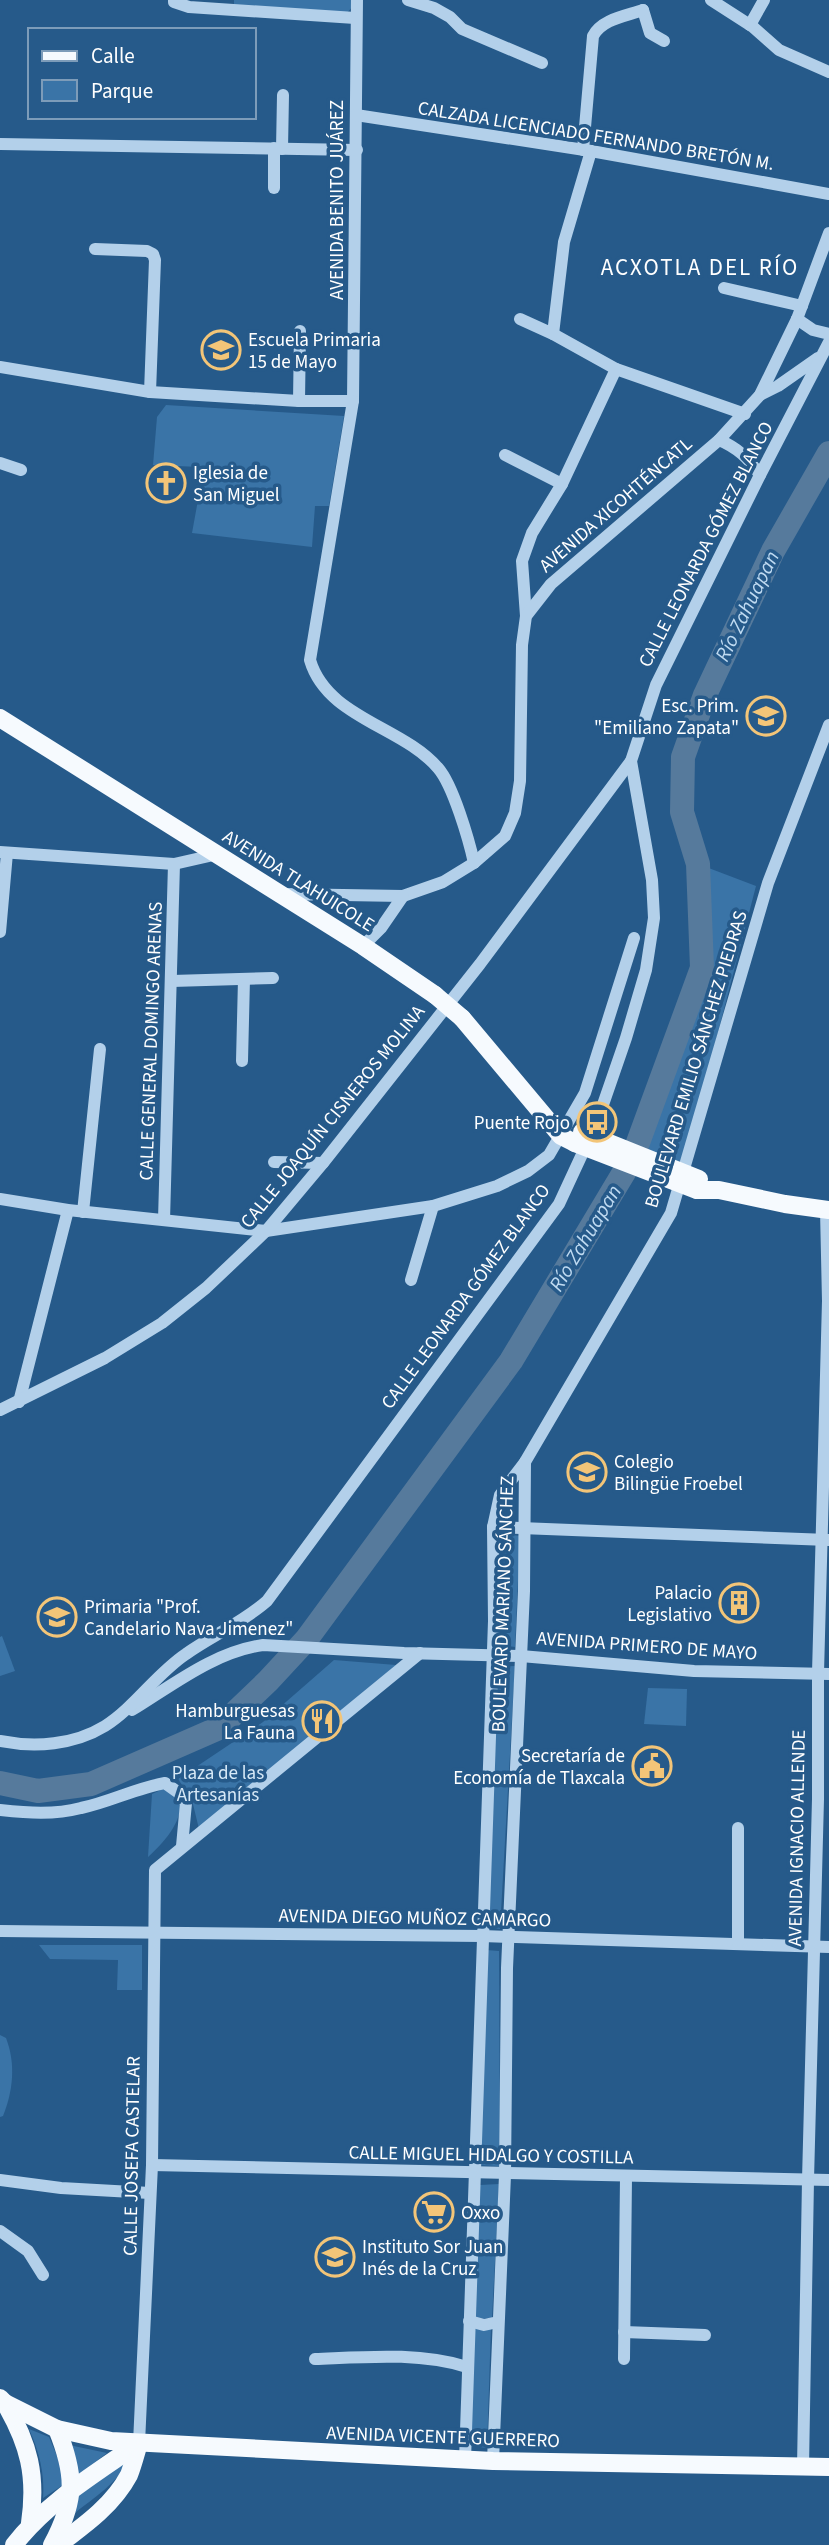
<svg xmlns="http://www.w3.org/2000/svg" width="829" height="2545" font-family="'Source Sans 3',sans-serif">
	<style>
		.green { fill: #3a74a7 }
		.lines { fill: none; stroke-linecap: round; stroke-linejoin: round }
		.river { stroke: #567a9c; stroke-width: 24 }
		.minor { stroke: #b3d0ea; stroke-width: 12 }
		.major { stroke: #f6fafe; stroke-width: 18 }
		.major-bridge { stroke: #f6fafe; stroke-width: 18 }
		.labels { text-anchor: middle; stroke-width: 7; stroke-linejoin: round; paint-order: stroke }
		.street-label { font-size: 19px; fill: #fff; stroke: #265a8a }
		.poi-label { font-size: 19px; fill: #fff; stroke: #265a8a; text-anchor: start }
		.park-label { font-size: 19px; fill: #d7e9f7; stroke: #265a8a }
		.water-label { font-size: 21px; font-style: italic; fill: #bfdaf1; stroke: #265a8a }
		.quarter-label { font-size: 23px; letter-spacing: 2px; fill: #fff; stroke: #265a8a }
	</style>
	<rect width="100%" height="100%" fill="#265a8a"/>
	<g class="green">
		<path d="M 234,0 L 358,0 L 347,13 L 234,6 Z"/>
		<path d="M 166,405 L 344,416 L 329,506 L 315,506 L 312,547 L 192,533 L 198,500 L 200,467 L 153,465 L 157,417 Z"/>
		<path d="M 706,867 L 756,886 L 684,1163 L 644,1153 L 689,1033 L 707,946 Z"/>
		<path d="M 503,1534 L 520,1536 L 515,1647 L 495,1644 Z"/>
		<path d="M 2,1636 L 15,1671 L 0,1676 L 0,1637 Z"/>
		<path d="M 334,1660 L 396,1665 L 199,1829 L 192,1800 L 178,1779 L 263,1722 Z"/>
		<path d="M 515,1666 L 500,1929 L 486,1927 L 495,1667 Z"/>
		<path d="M 648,1688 L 687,1689 L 686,1726 L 644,1724 Z"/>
		<path d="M 163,1789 L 174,1795 L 181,1801 C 181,1824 164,1842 148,1857 L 152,1794 Z"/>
		<path d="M 39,1945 L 142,1945 L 142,1990 L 117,1990 L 118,1960 L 50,1959 Z"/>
		<path d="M 486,1950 L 499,1951 L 500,2166 L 478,2165 Z"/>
		<path d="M 0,2035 L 6,2038 C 16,2064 13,2091 3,2116 L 0,2117 Z"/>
		<path d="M 499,2184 L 492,2318 L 472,2319 L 480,2185 Z"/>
		<path d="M 473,2325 L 491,2326 L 487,2448 L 470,2446 Z"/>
		<path d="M 29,2429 L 49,2437 L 62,2468 L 63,2485 L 43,2498 C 45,2474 39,2451 29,2429 Z"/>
		<path d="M 69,2445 L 107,2453 L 78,2475 Z"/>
		<path d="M 128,2461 C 119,2482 92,2499 75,2513 L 77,2496 Z"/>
	</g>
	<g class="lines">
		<path class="river" d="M 0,1783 L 38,1791 L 91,1784 L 219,1728 L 268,1681 L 306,1640 L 511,1361 L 632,1159 L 702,968 L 698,864 L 682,812 L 683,757 L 705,695 L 773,551 L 829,453"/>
		<g class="minor">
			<path d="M 174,0 L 174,2 L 189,7 L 355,18"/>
			<path d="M 357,0 L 353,401 L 310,660 C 327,718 402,726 438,768 C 453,785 469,840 474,863"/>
			<path d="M 408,0 L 434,8 L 450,17 L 462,29 L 542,63"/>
			<path d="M 711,0 L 753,27 L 779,50 L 829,72"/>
			<path d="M 643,10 L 650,33 L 664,41"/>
			<path d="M 750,25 L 764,0"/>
			<path d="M 356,115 L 591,151 L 829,194"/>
			<path d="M 0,144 L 357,150"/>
			<path d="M 282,149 L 283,95"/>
			<path d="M 583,150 L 593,36 C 602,19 626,16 643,10"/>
			<path d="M 274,188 L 274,148"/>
			<path d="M 95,249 L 147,251 L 153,254 L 155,260 L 150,392"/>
			<path d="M 724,288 L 802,306"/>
			<path d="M 520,319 L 553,334 L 616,369 L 745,414"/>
			<path d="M 797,319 L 813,330 L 829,334"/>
			<path d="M 553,334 L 564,242 L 591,151"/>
			<path d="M 0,367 L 150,392 L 299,401 L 353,401"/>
			<path d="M 760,395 L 778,386 L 818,358"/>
			<path d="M 299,401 L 300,331"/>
			<path d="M 719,440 C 738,448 748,458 760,475"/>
			<path d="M 505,455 L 562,484"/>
			<path d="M 0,463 L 21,470"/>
			<path d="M 526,616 L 522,561 L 532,533 L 562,484 L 616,369"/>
			<path d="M 0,852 L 174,864 L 218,854"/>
			<path d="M 283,894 L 403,896 L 443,882 L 474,863 L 505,836 L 515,813 L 520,781 L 522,645 L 526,616 L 551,584 L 719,440 L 760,395 L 797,319 L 829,233"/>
			<path d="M 0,932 L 7,853"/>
			<path d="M 363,946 L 381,928 L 403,896"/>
			<path d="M 172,981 L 273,978"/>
			<path d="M 242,1061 L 244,979"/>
			<path d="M 274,1162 L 323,1163"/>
			<path d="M 0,1199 L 68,1210 L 266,1231 L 433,1206 L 497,1186 L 528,1171 L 549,1155 L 585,1093 L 634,938"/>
			<path d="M 83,1212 L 100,1049"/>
			<path d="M 164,1220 L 174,864"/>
			<path d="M 411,1280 L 433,1206"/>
			<path d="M 19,1402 L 68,1210"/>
			<path d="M 0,1410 L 105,1358 L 162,1323 L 206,1288 L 266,1231 L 323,1163 L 480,964 L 631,761"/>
			<path d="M 493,1527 L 828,1540"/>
			<path d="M 132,1710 C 173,1685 214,1652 263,1645 L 404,1653 L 521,1656 L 694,1671 L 829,1674"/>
			<path d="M 0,1741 C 35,1748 74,1745 105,1726 C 135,1707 156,1674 186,1654 C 213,1635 242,1623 267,1601 L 559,1204 L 597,1122 L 626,1038 L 646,970 L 654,918 L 652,880 L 631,761 L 656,685 L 760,475 L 829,342"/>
			<path d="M 0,1810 C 28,1813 54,1815 81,1808 C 110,1802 136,1788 165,1783 L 179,1793 L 186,1803 L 182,1846"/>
			<path d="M 0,1931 L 482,1936 L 829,1947"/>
			<path d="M 738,1944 L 738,1828"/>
			<path d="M 152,2165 L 829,2180"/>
			<path d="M 0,2180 L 61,2188 L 150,2193"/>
			<path d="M 0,2231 L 28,2251 L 43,2275"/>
			<path d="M 469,2321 L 484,2325 L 498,2322"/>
			<path d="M 624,2332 L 705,2335"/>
			<path d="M 315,2359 C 365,2357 419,2352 467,2367"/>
			<path d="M 624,2359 L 626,2177"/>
			<path d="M 139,2443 L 152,2165 L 155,1870 L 420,1653"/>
			<path d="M 465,2460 L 494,1621 L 493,1527 L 500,1495 L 525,1462 L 671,1213 L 768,883 L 829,725"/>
			<path d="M 493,2461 L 505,2175 L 507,1968 L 524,1591 L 525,1462"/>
			<path d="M 803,2467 L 808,2180 L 818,1799 L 818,1673 L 828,1301 L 826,1210"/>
		</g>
		<g class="major">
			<path d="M 0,718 L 363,946 L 435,995"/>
			<path d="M 462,1018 L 561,1136 L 575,1143"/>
			<path d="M 697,1190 L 719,1190 L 785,1204 L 829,1210"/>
			<path d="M 0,2398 L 5,2403 L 57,2429 L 111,2441 L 493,2461 L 829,2467"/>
			<path d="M 5,2403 C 29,2444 37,2476 30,2523"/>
			<path d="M 14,2545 C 47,2502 95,2474 139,2443"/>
			<path d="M 52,2545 C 76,2500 76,2476 57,2429"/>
			<path d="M 58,2545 C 85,2525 113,2505 129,2475 C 133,2465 136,2453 139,2443"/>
		</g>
		<g class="major-bridge">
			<path d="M 435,995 L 462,1018"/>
			<path d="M 582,1132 L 699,1179"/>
			<path d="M 575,1143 L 697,1190"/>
		</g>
	</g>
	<defs>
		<g id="school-ring" transform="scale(2.0125)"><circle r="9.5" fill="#265a8a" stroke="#f3c578" stroke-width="1.5"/><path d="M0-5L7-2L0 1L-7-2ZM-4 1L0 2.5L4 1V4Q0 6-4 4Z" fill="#f3c578"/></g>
		<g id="church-ring" transform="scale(2.0125)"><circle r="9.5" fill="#265a8a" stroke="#f3c578" stroke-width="1.5"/><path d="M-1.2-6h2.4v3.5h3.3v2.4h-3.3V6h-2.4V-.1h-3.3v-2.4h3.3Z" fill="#f3c578"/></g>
		<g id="bus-ring" transform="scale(2.0125)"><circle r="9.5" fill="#265a8a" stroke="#f3c578" stroke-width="1.5"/><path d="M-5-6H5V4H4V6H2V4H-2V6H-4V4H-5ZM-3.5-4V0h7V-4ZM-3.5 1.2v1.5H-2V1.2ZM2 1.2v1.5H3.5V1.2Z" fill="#f3c578"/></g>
		<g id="building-ring" transform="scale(2.0125)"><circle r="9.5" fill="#265a8a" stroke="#f3c578" stroke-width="1.5"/><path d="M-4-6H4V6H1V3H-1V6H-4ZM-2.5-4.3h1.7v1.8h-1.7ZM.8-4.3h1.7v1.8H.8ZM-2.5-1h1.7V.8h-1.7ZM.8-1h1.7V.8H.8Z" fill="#f3c578"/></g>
		<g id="restaurant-ring" transform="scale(2.0125)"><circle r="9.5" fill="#265a8a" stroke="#f3c578" stroke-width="1.5"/><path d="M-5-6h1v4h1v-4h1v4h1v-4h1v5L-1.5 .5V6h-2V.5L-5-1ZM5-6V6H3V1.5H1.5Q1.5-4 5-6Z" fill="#f3c578"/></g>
		<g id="civic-ring" transform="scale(2.0125)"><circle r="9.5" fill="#265a8a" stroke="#f3c578" stroke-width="1.5"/><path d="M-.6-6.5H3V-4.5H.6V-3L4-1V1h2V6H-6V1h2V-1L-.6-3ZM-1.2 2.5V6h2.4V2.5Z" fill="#f3c578"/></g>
		<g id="supermarket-ring" transform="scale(2.0125)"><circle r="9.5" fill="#265a8a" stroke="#f3c578" stroke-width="1.5"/><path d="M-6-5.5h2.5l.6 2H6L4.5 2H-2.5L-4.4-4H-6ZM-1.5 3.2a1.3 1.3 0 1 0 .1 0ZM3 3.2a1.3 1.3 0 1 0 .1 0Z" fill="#f3c578"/></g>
		<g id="university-ring" transform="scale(2.0125)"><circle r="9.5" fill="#265a8a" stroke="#f3c578" stroke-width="1.5"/><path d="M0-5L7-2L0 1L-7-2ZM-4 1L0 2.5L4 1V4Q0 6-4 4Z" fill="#f3c578"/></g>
	</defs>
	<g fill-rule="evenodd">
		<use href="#school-ring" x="221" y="350"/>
		<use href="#church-ring" x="166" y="483"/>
		<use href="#school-ring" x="766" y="716"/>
		<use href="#bus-ring" x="597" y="1122"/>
		<use href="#school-ring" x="587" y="1472"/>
		<use href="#building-ring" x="739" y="1603"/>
		<use href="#school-ring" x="57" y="1617"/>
		<use href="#restaurant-ring" x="322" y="1721"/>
		<use href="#civic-ring" x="652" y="1766"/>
		<use href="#supermarket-ring" x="434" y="2212"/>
		<use href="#university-ring" x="335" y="2257"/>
	</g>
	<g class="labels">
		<g class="street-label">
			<text transform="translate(596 135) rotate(9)" y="7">CALZADA LICENCIADO FERNANDO BRETÓN M.</text>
			<text transform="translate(336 200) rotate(-90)" y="7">AVENIDA BENITO JUÁREZ</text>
			<text transform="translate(615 504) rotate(-41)" y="7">AVENIDA XICOHTÉNCATL</text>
			<text transform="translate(705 544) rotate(-63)" y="7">CALLE LEONARDA GÓMEZ BLANCO</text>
			<text transform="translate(299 880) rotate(32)" y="7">AVENIDA TLAHUICOLE</text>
			<text transform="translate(150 1041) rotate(-88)" y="7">CALLE GENERAL DOMINGO ARENAS</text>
			<text transform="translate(695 1059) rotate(-73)" y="7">BOULEVARD EMILIO SÁNCHEZ PIEDRAS</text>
			<text transform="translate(332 1116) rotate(-51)" y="7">CALLE JOAQUÍN CISNEROS MOLINA</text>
			<text transform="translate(465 1296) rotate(-54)" y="7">CALLE LEONARDA GÓMEZ BLANCO</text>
			<text transform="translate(502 1604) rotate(-88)" y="7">BOULEVARD MARIANO SÁNCHEZ</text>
			<text transform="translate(647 1645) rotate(4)" y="7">AVENIDA PRIMERO DE MAYO</text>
			<text transform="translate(796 1838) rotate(-89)" y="7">AVENIDA IGNACIO ALLENDE</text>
			<text transform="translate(415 1917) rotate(1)" y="7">AVENIDA DIEGO MUÑOZ CAMARGO</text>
			<text transform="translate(491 2154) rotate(1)" y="7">CALLE MIGUEL HIDALGO Y COSTILLA</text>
			<text transform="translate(131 2156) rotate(-89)" y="7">CALLE JOSEFA CASTELAR</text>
			<text transform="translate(443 2436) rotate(2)" y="7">AVENIDA VICENTE GUERRERO</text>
		</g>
		<g class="poi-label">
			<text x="248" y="346">Escuela Primaria<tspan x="248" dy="22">15 de Mayo</tspan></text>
			<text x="193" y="479">Iglesia de<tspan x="193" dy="22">San Miguel</tspan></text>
			<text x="739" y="712" text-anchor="end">Esc. Prim.<tspan x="739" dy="22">"Emiliano Zapata"</tspan></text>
			<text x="570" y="1129" text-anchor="end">Puente Rojo</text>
			<text x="614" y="1468">Colegio<tspan x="614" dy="22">Bilingüe Froebel</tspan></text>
			<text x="712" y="1599" text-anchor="end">Palacio<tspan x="712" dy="22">Legislativo</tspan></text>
			<text x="84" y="1613">Primaria "Prof.<tspan x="84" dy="22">Candelario Nava Jimenez"</tspan></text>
			<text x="295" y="1717" text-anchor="end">Hamburguesas<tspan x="295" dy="22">La Fauna</tspan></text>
			<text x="625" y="1762" text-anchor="end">Secretaría de<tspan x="625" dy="22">Economía de Tlaxcala</tspan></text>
			<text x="461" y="2219">Oxxo</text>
			<text x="362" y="2253">Instituto Sor Juan<tspan x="362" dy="22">Inés de la Cruz</tspan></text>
		</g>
		<g class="park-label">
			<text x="218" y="1779">Plaza de las<tspan x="218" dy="22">Artesanías</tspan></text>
		</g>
		<g class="water-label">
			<text transform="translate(747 606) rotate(-64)" y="7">Río Zahuapan</text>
			<text transform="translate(585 1238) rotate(-59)" y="7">Río Zahuapan</text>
		</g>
		<g class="quarter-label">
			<text x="700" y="275">ACXOTLA DEL RÍO</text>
		</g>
	</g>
	<rect x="28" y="28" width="228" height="91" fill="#265a8a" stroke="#7d9cb9" stroke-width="2"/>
	<rect x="42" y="51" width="35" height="10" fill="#f6fafe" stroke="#7d9cb9" stroke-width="2"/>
	<text x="91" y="63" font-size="21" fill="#ffffff">Calle</text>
	<rect x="42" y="80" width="35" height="21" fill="#3a74a7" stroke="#7d9cb9" stroke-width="2"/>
	<text x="91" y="98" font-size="21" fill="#ffffff">Parque</text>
</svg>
